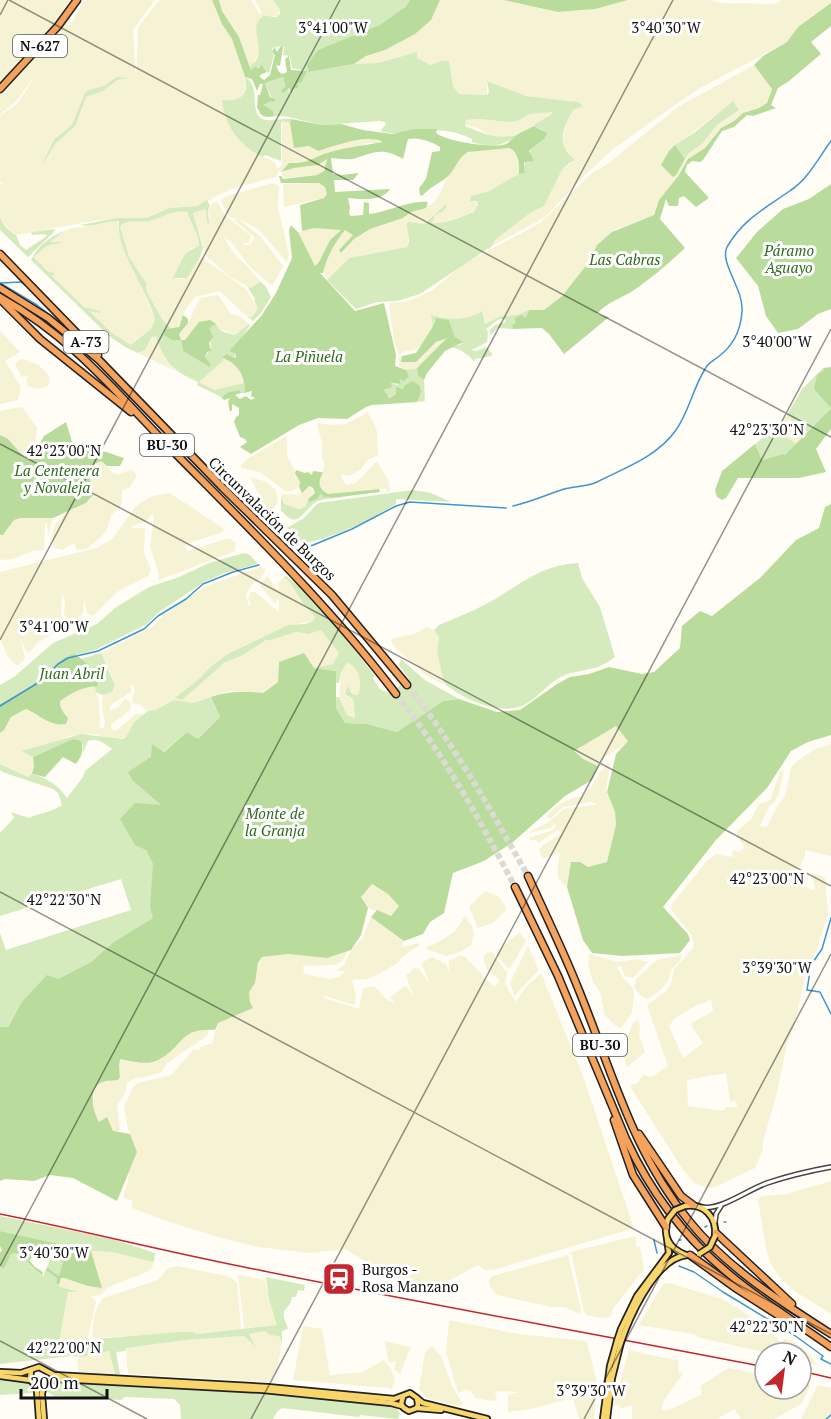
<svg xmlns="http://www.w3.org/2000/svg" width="831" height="1419" font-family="'PT Serif',serif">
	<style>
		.farmland { fill: #f6f3d4; fill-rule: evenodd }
		.green { fill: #d5ebbd }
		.forest { fill: #b9dc9c }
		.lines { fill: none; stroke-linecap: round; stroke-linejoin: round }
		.stream { stroke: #3f96cf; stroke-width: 1.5 }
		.highway-tunnel { stroke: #dbdad3; stroke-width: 6; stroke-dasharray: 6 3; stroke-linecap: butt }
		.minor-casing { stroke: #444; stroke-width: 6 }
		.major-casing { stroke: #222; stroke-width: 8 }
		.highway-casing { stroke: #222; stroke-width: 9 }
		.minor { stroke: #fff; stroke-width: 3 }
		.major { stroke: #f9d66b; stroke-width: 4.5 }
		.highway { stroke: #f5a25d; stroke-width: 6 }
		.rail { stroke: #c4262e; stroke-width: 1.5 }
		.major-bridge-casing { stroke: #222; stroke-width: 8; stroke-linecap: butt }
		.major-bridge { stroke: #f9d66b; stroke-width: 4.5 }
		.ticks { fill: none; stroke: #111; stroke-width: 1.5; stroke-opacity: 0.45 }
		.labels { text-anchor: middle; stroke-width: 6; stroke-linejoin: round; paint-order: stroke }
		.shield { fill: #fff; stroke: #585858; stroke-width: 1.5 }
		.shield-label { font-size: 14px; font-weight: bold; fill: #111 }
		.park-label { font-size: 15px; font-style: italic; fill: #2f6b1f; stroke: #fff }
		.street-label { font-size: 15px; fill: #111; stroke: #fff }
		.poi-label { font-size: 15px; fill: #111; stroke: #fff; text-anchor: start }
		.ticks-label { font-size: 15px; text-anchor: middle; fill: #111; stroke: #fff; stroke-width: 6; stroke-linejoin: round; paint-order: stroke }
	</style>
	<rect width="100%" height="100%" fill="#fffdf5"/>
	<g class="farmland">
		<path d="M 0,0 L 73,0 L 47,34 L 0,84 Z"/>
		<path d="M 84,0 L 155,0 L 133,30 L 136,78 L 138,27 L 158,2 L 161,0 L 212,0 L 222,24 L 232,39 L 246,82 L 244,96 L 238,100 L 222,100 L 226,118 L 233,132 L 249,149 L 274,162 L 278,169 L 282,165 L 282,121 L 290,123 L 294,147 L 309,146 L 318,151 L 354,140 L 373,139 L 383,143 L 368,143 L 355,148 L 329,152 L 310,162 L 289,163 L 281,172 L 279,170 L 276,177 L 231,189 L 197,206 L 169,208 L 147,218 L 122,218 L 93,221 L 16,235 L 10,232 L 0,217 L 0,184 L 4,183 L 0,182 L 0,116 L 18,103 L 35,76 L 17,100 L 0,115 L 0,93 L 68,21 L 67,26 L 73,21 Z"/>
		<path d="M 219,0 L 251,0 L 260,15 L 262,13 L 255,0 L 273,0 L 279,8 L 278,16 L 265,16 L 257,25 L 260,52 L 252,65 L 250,66 L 239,37 L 222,11 Z"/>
		<path d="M 440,0 L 503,0 L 558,12 L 595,9 L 628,0 L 708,0 L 723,3 L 774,4 L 782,0 L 831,0 L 831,3 L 798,27 L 787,42 L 700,88 L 669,109 L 612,150 L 585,175 L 544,218 L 492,246 L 495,240 L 513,226 L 530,213 L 544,206 L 562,170 L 574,160 L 564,147 L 562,142 L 568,119 L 573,109 L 582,106 L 571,101 L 526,96 L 487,81 L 487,95 L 459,94 L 453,86 L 448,61 L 441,61 L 431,65 L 417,58 L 417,52 L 378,63 L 354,64 L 366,56 L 385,50 L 431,20 Z"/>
		<path d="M 754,65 L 772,89 L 767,103 L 759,108 L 743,113 L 734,121 L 721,128 L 705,148 L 688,159 L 679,175 L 659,200 L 653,216 L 616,229 L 604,239 L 595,248 L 589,262 L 575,281 L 552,305 L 544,310 L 529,310 L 517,315 L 501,316 L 485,324 L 482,311 L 472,317 L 464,318 L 450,319 L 432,315 L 433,326 L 422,345 L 414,350 L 401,352 L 401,362 L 418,359 L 436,342 L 446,337 L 448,339 L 417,368 L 406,370 L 399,366 L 399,355 L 394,341 L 389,303 L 408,301 L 431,291 L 464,264 L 540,223 L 593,172 L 606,165 L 678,107 ZM 733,101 L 727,119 L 717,125 L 702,144 L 689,153 L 678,171 L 669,151 Z"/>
		<path d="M 552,111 L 551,115 L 534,126 L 517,135 L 504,138 L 493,137 L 477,128 L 465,125 L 466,120 L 479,119 L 509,122 L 517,121 L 530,114 Z"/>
		<path d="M 509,148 L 513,149 L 517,156 L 519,174 L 489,191 L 471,196 L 478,204 L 474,212 L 438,224 L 430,222 L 435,215 L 442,212 L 445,205 L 409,236 L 407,247 L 349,258 L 328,279 L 323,273 L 325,261 L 335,242 L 345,230 L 354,234 L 339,250 L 341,253 L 354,239 L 370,229 L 403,218 L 411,212 L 432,204 L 438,197 L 447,177 L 462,155 L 474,151 Z"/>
		<path d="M 326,160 L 327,162 L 324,171 L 317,175 L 282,178 L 282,173 L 289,169 L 317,165 Z"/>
		<path d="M 273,183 L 279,186 L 278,208 L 289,254 L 287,262 L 260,231 L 244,221 L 230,217 L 226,213 L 221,200 L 227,196 Z"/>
		<path d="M 319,183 L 324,185 L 326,189 L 327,194 L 324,198 L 284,207 L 283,184 Z"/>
		<path d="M 217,202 L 226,216 L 251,236 L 249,243 L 243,243 L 246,246 L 251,244 L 255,238 L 233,219 L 240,220 L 261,237 L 283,266 L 274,283 L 271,285 L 250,267 L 232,243 L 219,233 L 224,237 L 234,254 L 251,270 L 260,282 L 251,288 L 230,277 L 206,256 L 193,213 L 206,209 L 207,222 L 210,216 L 208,209 L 213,203 Z"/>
		<path d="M 182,211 L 189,214 L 198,237 L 199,246 L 191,248 L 179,263 L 179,268 L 174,277 L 175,279 L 187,278 L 192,267 L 201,257 L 246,289 L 258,309 L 252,317 L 244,314 L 220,291 L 195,297 L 185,310 L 177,328 L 170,328 L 165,324 L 147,292 L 146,283 L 129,257 L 120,226 L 123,223 L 128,221 L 148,221 L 164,214 Z"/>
		<path d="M 118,220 L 119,231 L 128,260 L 141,284 L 155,320 L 151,329 L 131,345 L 111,332 L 88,311 L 100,311 L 84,307 L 52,276 L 54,273 L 47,271 L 34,257 L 47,246 L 64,242 L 49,243 L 64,231 Z"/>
		<path d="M 314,228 L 341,229 L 330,240 L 319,262 L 315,266 L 298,232 Z"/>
		<path d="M 218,295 L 231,314 L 238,315 L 249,324 L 235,335 L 218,328 L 190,335 L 185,340 L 181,340 L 179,334 L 188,323 L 200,298 Z"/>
		<path d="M 0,331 L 20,352 L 5,361 L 20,386 L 20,392 L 18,400 L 0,404 Z"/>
		<path d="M 154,335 L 156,336 L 165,359 L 175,371 L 138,353 L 145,350 Z"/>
		<path d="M 23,359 L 38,365 L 45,371 L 50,378 L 48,386 L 37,389 L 27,386 L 26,380 L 29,376 L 22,377 L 15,365 L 18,360 Z"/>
		<path d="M 225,359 L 237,366 L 240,374 L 244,376 L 244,384 L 214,390 L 198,382 Z"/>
		<path d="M 20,407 L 23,408 L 37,428 L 33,456 L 28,459 L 25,458 L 7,438 L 0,434 L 0,411 Z"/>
		<path d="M 368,412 L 377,431 L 378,455 L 368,460 L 360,470 L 349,476 L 342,474 L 341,476 L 346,485 L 356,483 L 377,461 L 389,482 L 390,491 L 387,492 L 386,489 L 369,489 L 330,495 L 325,493 L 318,481 L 325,465 L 322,459 L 322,443 L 317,425 L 319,423 L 331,425 L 346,424 Z"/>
		<path d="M 787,415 L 807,432 L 796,444 L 775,428 Z"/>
		<path d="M 287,436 L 287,455 L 300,482 L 299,487 L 292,491 L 285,491 L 260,472 L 241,468 L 241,465 L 247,459 Z"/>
		<path d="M 101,461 L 113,473 L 118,474 L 132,470 L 137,475 L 129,488 L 122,491 L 122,502 L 119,508 L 112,514 L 106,532 L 87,549 L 77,550 L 74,543 L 62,550 L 55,548 L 51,539 L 55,524 L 66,513 L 86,503 L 93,495 L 88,467 Z"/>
		<path d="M 250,477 L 267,482 L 276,491 L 278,501 L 271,514 L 267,511 Z"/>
		<path d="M 309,486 L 315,493 L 307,499 L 305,507 L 302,509 L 288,507 L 282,503 L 281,494 L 298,495 Z"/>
		<path d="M 170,493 L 224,529 L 223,532 L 186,544 L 185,547 L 188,551 L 229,538 L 236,543 L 235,551 L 159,580 L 158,571 L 150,547 L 154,516 L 150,515 L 148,521 L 132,526 L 132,528 L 145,528 L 144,552 L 151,570 L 148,576 L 117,592 L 93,616 L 87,613 L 84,598 L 83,613 L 73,624 L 70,623 L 64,614 L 65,602 L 62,593 L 61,614 L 66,626 L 37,643 L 29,653 L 25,650 L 20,637 L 25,659 L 18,665 L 15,665 L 7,655 L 0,638 L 0,572 L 96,548 L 111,540 L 136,506 L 152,496 Z"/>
		<path d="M 20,518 L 53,518 L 48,536 L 47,524 L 45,524 L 44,548 L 43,550 L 32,551 L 13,559 L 0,560 L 0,535 L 7,531 L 14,520 Z"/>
		<path d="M 261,567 L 265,569 L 265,572 L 259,580 L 251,585 L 246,596 L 249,606 L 251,604 L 248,599 L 251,592 L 255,592 L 279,612 L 279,600 L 277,599 L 275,604 L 259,584 L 268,576 L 277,590 L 279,589 L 278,583 L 284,577 L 288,580 L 303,603 L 315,617 L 313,621 L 297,624 L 226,655 L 208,669 L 200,678 L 176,698 L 225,663 L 243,655 L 266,640 L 271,640 L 296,632 L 309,634 L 321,630 L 339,653 L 333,664 L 279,677 L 278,682 L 262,693 L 239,691 L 225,692 L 194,703 L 174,700 L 156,711 L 148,711 L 140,705 L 133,703 L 132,698 L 135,690 L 133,685 L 131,685 L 131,692 L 112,704 L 109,710 L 118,708 L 125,698 L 131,703 L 130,710 L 111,725 L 112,729 L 116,731 L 136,714 L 145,714 L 134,722 L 126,737 L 116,740 L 93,734 L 69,736 L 60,740 L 31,755 L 33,757 L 34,766 L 32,774 L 28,777 L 0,764 L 0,733 L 4,730 L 11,717 L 26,709 L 37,716 L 63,713 L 59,705 L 60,701 L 72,692 L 85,686 L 94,686 L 96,690 L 99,704 L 100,728 L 103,728 L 105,722 L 102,709 L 103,695 L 108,692 L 113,678 L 101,653 L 152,627 L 166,613 L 206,586 Z"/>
		<path d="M 427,627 L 434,630 L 439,637 L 437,651 L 444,683 L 442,684 L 424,674 L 393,645 L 391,639 L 414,634 Z"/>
		<path d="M 347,662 L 355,667 L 360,675 L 359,693 L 357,695 L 351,694 L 349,688 L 346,696 L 353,699 L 355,718 L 347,715 L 339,697 L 341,673 Z"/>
		<path d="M 616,726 L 629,741 L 605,757 L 598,766 L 583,759 L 573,751 Z"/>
		<path d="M 831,744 L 831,856 L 805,850 L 805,856 L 802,863 L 791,876 L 803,886 L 815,891 L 812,873 L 825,877 L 828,914 L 818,946 L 807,968 L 794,1026 L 787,1044 L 776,1097 L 763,1141 L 763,1150 L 755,1168 L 718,1186 L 708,1188 L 694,1183 L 683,1170 L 631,1088 L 631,1085 L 638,1083 L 643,1075 L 651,1077 L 668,1066 L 647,1005 L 666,991 L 671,984 L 674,969 L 693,948 L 694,943 L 692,936 L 671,909 L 672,904 L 706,862 L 716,854 L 732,857 L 733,850 L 740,852 L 745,848 L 737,836 L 737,831 L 751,819 L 759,804 L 770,800 L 781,769 L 784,771 L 779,792 L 775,802 L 770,805 L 760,826 L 767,827 L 775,810 L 782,800 L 786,793 L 791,768 L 796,762 L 815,749 ZM 711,1000 L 713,1011 L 690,1024 L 703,1043 L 683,1058 L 669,1026 L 675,1018 L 697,1005 ZM 726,1073 L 730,1102 L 736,1101 L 737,1107 L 726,1107 L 724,1111 L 688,1106 L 687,1080 Z"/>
		<path d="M 610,762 L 606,791 L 615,812 L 616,825 L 607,862 L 588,867 L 580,862 L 572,862 L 567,887 L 559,879 L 557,873 L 560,852 L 543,859 L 539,850 L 543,845 L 562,833 L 558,830 L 538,843 L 536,840 L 530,840 L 530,837 L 551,831 L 555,827 L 554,823 L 551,828 L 529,833 L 536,828 L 549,822 L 564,809 L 595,805 L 596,803 L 589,802 L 563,807 L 550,819 L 546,816 L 556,806 L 570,799 L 583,796 L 592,786 L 599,773 Z"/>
		<path d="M 372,884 L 388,894 L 400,905 L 391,916 L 368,908 L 361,897 Z"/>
		<path d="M 485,891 L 499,897 L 507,909 L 493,923 L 478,928 L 469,907 Z"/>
		<path d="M 465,916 L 472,926 L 474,935 L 471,945 L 458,953 L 446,956 L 427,949 L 427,947 L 442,940 L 455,931 Z"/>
		<path d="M 371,917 L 404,940 L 402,947 L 418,943 L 420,945 L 405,955 L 396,964 L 377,975 L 366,979 L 352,980 L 356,996 L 355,1005 L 325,996 L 324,998 L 359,1009 L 362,993 L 364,988 L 372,986 L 376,988 L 387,1000 L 394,1003 L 395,1002 L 390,998 L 404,986 L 407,987 L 414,997 L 406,976 L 414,968 L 419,969 L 430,984 L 421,963 L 432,957 L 446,964 L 449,971 L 449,961 L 459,956 L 464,956 L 494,987 L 500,980 L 487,970 L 484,960 L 484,956 L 486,953 L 492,952 L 507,973 L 505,984 L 516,1002 L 524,989 L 541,973 L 583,1076 L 631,1219 L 633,1226 L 631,1229 L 493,1270 L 484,1270 L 478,1265 L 450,1280 L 426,1284 L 390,1276 L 345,1249 L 311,1253 L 258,1247 L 218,1237 L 163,1220 L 132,1208 L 132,1201 L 123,1197 L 128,1181 L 129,1172 L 137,1152 L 128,1129 L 124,1107 L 133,1087 L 138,1083 L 171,1075 L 194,1049 L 199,1050 L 201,1047 L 212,1043 L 218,1023 L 245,1010 L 250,1002 L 249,992 L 255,983 L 256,971 L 262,957 L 288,954 L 327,958 L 347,951 L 343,960 L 335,965 L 303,966 L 304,973 L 309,975 L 330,979 L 339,977 L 345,971 L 336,971 L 344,965 L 351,950 L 362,939 Z"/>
		<path d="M 520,932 L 526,941 L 511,967 L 508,968 L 497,956 L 497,951 Z"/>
		<path d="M 528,946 L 539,970 L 514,996 L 510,983 Z"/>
		<path d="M 589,954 L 618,962 L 636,959 L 648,962 L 633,978 L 625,976 L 621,966 L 617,967 L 623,978 L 633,988 L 634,995 L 632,1013 L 621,1028 L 616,1026 L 605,1016 L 600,992 L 593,982 L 588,965 Z"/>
		<path d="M 682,955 L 681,959 L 671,970 L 669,979 L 662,989 L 648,999 L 642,997 L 634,987 L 636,979 L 657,960 Z"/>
		<path d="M 638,1019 L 640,1026 L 639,1036 L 645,1052 L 627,1067 L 624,1058 L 625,1042 L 633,1023 Z"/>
		<path d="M 205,1028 L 209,1031 L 207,1036 L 167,1063 L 162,1072 L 146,1077 L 135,1078 L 127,1083 L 125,1094 L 117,1105 L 120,1129 L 118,1133 L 113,1131 L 107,1118 L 99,1122 L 94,1112 L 94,1092 L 98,1085 L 103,1082 L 118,1080 L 120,1077 L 119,1066 L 120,1059 L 137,1063 L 169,1053 L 184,1036 Z"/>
		<path d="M 831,1181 L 831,1314 L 796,1292 L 779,1277 L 770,1262 L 766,1249 L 758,1200 L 761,1196 L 786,1194 Z"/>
		<path d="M 631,1237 L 636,1237 L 636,1246 L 640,1247 L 644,1269 L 613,1309 L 610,1317 L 600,1318 L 587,1315 L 584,1311 L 571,1252 Z"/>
		<path d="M 91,1251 L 112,1252 L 138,1257 L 154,1262 L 153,1265 L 149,1271 L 107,1288 L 101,1295 L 90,1296 L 96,1301 L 88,1339 L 58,1342 L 68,1292 L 78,1293 L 61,1287 L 59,1285 L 61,1278 L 101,1287 Z"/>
		<path d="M 568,1255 L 581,1310 L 580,1314 L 564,1307 L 551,1307 L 497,1295 L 490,1287 L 489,1280 L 493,1276 Z"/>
		<path d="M 177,1266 L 222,1275 L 232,1278 L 237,1283 L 241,1329 L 197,1334 L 192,1332 L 92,1338 L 94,1316 L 97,1307 L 103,1298 L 158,1280 L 168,1268 Z"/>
		<path d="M 238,1275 L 265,1280 L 269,1300 L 277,1325 L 245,1328 L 244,1326 Z"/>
		<path d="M 669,1283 L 722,1299 L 763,1324 L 772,1331 L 780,1343 L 785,1339 L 794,1342 L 809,1354 L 817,1365 L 801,1361 L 801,1353 L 767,1353 L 701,1338 L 693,1334 L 639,1325 L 658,1292 L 664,1284 Z"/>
		<path d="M 449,1320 L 519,1334 L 587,1341 L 597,1384 L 594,1419 L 579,1419 L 568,1381 L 561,1385 L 565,1400 L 531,1409 L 508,1412 L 508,1395 L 520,1392 L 499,1391 L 495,1393 L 497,1400 L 492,1401 L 475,1398 L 471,1391 L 466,1390 L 458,1393 L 446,1352 Z"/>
		<path d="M 305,1326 L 322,1329 L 330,1375 L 362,1372 L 384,1360 L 391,1369 L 395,1379 L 392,1390 L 389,1388 L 293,1380 L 303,1327 Z"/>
		<path d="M 265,1331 L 279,1336 L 282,1342 L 277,1370 L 269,1382 L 128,1374 L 126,1348 L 185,1340 L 243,1336 L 250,1341 L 255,1348 L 249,1334 Z"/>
		<path d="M 385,1341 L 411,1347 L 400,1374 L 394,1370 L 396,1361 L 390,1363 L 388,1361 Z"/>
		<path d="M 432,1346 L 441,1356 L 453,1388 L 463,1404 L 460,1407 L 426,1398 L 419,1389 L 425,1352 Z"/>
		<path d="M 629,1350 L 679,1361 L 678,1371 L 683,1374 L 663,1402 L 662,1410 L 669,1410 L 702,1394 L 700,1386 L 728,1368 L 765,1375 L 765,1389 L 801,1389 L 801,1383 L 811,1385 L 801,1404 L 774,1419 L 741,1419 L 734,1409 L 717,1419 L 632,1419 L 632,1405 L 620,1409 L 619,1405 L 613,1406 Z"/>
		<path d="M 109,1351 L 115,1374 L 79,1372 L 77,1360 L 82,1357 Z"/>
		<path d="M 818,1385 L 831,1388 L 831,1419 L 801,1419 Z"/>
	</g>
	<g class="green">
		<path d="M 273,0 L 410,0 C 394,25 345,41 318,50 L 309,72 L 354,64 L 378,63 L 417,52 L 417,58 L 431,65 L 441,61 L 449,61 L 453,86 L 459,94 L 487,95 L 489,92 L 487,81 L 526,96 L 578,102 L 583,106 L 573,110 C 568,119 558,138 565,148 C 567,153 572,157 575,160 L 569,163 L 562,170 L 544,206 L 530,213 L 495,240 L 492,246 L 420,294 L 397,301 L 377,302 L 356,309 L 327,280 L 349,258 L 407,247 L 409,241 L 407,224 L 408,222 L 424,224 L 445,205 L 447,206 L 442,212 L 435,215 L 432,223 C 442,225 463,216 474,212 L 478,204 L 477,201 L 470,201 L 471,196 L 489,191 L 519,174 L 525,173 C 523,154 531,150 544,139 L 543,130 L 534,126 L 535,124 L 551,115 L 552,112 L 530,114 L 517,121 L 509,122 L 479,119 L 466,120 L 465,126 C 486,134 495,140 517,135 C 502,147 490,148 472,142 L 472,139 C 434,120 414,140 380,131 L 386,124 L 385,122 L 379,121 L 322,125 L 284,116 L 263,117 L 257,108 L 266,108 L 265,103 L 272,99 L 265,83 L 283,77 L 291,95 L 297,84 L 301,82 L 306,71 L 292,68 L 290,56 L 283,55 L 284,47 L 281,46 L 272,48 L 272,53 L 274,55 L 269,74 L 263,66 L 258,69 L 256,66 L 251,70 L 250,66 C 271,53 246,29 262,17 C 265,14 272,17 276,17 L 280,14 L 279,8 Z"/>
		<path d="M 117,77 L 128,78 L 117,80 L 103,91 L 86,97 L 75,126 L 55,144 L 40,169 L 54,140 L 72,125 L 85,93 L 89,90 L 104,86 Z"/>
		<path d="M 245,77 C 262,87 248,112 263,119 C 269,122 283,118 291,119 L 290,123 L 282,121 L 281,124 L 281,161 L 265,155 L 263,157 C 240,147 224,125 222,100 C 239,102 250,96 245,77 Z"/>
		<path d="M 733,101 L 739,110 L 717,125 L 702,144 L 689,153 L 685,159 L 675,145 L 694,133 Z"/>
		<path d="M 207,200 L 210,206 L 208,209 L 209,224 L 207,222 L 206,209 L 193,213 L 203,248 L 200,257 L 187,278 L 173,278 C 182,262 180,253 199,246 L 198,237 L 187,212 C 172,209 162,218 149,221 C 138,223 128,218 120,226 L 129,257 L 146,283 L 147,292 L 162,319 L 170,328 L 166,329 L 181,340 L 183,351 L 210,366 L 211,364 L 205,357 L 211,348 L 209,328 L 216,324 C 219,332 227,333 235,335 L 249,324 L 250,325 L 239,342 L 229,351 L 236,354 L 234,359 L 229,355 L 222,358 L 224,360 L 199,382 L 214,390 L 245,383 L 244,393 L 241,393 L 240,390 L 229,392 L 221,397 L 197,385 L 198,382 C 172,370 165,364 156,336 L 152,337 L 145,350 L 138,353 L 125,347 L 108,335 L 31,260 C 41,240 61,229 82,227 L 64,231 L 50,242 L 64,242 L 47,246 L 34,257 L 47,271 L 55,273 L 52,276 L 84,307 L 100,311 L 101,313 L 89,311 L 111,332 L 131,345 L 151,329 L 155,320 C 148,289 116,252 119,221 C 106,220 93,228 80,225 L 117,218 L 147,218 L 169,208 L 197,206 Z"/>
		<path d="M 0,217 C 4,225 7,231 16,235 L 20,245 L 26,250 L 47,236 L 45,234 L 32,235 L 31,232 L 55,229 L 53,233 L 28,257 L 0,230 Z"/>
		<path d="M 256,277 L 266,287 L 271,297 L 261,313 L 253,321 L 247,316 L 252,317 L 258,309 L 254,300 L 255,299 L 247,286 L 251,288 L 260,282 Z"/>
		<path d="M 529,310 L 526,319 L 520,316 L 514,319 L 517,321 L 512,325 L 513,329 L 498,328 L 491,335 L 489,331 L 495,325 L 506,322 L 504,319 L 499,319 L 486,329 L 488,332 L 487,342 L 472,350 L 476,351 L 487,347 L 492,354 L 492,356 L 475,359 L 474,362 C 470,355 458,348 451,347 L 462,344 L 455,337 L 449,320 L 434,320 L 433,326 L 431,315 C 448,320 467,321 482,311 L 485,324 L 501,316 L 517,315 Z"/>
		<path d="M 417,368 L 418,376 L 424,380 L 425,401 L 417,402 L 421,393 L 400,388 L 396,394 L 387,398 L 384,390 L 387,389 L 390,383 L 398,385 L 398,378 L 408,375 L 406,370 Z"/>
		<path d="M 823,368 L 831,408 L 807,432 L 787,415 L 802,389 Z"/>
		<path d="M 775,428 L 796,444 L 785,455 L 783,454 L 762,460 L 755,444 Z"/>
		<path d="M 413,490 L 431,493 L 451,502 L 396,499 L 396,504 C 370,520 340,535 310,542 L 306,545 L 304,545 L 287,528 L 304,518 L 318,503 Z"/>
		<path d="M 321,494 L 327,498 L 347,497 C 338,498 326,498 318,501 C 303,508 299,533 281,510 L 281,497 L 284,504 L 299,509 L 305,507 L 309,496 L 308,499 C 315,502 317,498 321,494 Z"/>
		<path d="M 244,553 L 250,555 L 258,564 L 225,573 L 206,581 L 159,612 L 147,624 L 95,650 L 64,658 L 30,687 L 0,704 L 0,685 L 14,677 L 53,643 L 97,624 L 115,608 L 149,587 L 179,577 L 209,563 Z"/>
		<path d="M 578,563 L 582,578 L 600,607 L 615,657 C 607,663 600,667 590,669 C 579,672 569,672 559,678 C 547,685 538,697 526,704 C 502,717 463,700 444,683 L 437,651 L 439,637 L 434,630 L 439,625 C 455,618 471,612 486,604 C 518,587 539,565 578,563 Z"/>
		<path d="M 286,576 C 316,596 351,646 375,676 L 373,678 C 380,690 379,690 391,693 L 396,698 L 399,695 L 396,689 L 402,683 L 410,688 L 409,679 L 399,665 L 401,659 L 425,680 L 459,699 L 443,701 L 397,732 L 367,724 L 345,723 L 336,708 L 336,697 L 339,697 L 347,715 L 355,718 L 353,699 L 345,694 L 348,686 L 352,694 L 357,695 L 359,693 C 361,678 360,670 347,662 L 341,673 L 339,683 L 336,683 L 336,671 L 314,668 L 333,664 L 339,653 L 321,630 L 309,634 L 296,632 L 271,640 L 266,640 L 243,655 L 224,663 L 182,700 L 175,698 L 200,678 L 208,669 L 226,655 L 288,625 L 305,624 L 313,621 L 315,617 L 303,603 L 288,580 L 284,577 Z"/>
		<path d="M 101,653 L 115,685 L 112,692 L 103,695 L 97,693 L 94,686 L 97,686 L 81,659 Z"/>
		<path d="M 211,697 L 220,717 L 198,739 L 187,732 L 163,752 L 151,757 L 133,781 L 162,805 L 146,850 L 153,864 L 154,918 L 115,942 L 91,962 L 58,979 L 21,1003 L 7,1028 L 0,1027 L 0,933 L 6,950 L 131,910 L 121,879 L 0,916 L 0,833 L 14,818 L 11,812 L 29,818 C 40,813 53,812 62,805 L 58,793 L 53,789 L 5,773 L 0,770 L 0,764 L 28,777 L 32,774 C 47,778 58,785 67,798 L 83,777 L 85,771 L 112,749 C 104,743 98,738 88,741 L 83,753 L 83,745 L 74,739 L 33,757 L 22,751 L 81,734 L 122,739 L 126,737 L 134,722 L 148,711 L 156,710 L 174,700 L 194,703 Z"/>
		<path d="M 0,1216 L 112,1239 L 155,1253 L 154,1262 L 112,1252 L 91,1251 L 0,1231 Z"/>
		<path d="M 16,1253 C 26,1260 33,1269 43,1276 L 50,1260 L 63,1262 L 59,1276 L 48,1268 L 57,1278 L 56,1283 L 61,1287 L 78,1292 L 68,1292 L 59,1342 L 179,1332 L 192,1332 L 197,1334 L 277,1325 L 269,1300 L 266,1277 L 305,1285 L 304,1291 L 298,1290 L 296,1297 L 292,1297 L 290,1304 L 284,1311 L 284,1317 L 288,1329 L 282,1331 L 282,1342 L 279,1336 L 270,1335 L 265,1331 L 249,1334 L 256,1349 L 250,1341 L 243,1336 L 185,1340 L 126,1348 L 125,1351 L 116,1352 L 120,1374 L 115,1374 L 109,1351 L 82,1357 L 71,1356 L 0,1364 L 0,1267 L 4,1269 L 11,1254 Z"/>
		<path d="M 0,1379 L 21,1380 L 28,1383 L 32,1388 L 33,1393 L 0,1395 Z"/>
		<path d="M 50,1382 L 270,1394 L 395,1406 L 400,1413 L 398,1419 L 360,1415 L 359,1417 L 282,1408 L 277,1412 L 273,1419 L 181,1419 L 180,1405 L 174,1399 L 125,1397 L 121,1400 L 54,1396 L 47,1392 L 47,1385 Z"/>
	</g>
	<g class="forest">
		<path d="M 212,0 L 219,0 L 222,11 L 239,37 L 251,70 L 256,66 L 258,69 L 262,65 L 267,72 L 260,75 L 260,77 L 264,80 L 270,75 L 275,55 L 272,52 L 274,47 L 277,52 L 281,46 L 283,47 L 280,66 L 276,65 L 279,72 L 283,74 L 287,72 L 285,59 L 289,56 L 291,70 L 307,71 L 301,83 L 298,83 L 298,88 L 293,89 L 292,95 L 289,88 L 283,93 L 281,91 L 286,86 L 283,77 L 265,83 L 270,97 L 276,100 L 273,102 L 270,101 L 264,105 L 273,111 L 274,116 L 268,117 L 260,114 L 259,109 L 257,108 L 258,95 L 260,95 L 263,84 L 260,84 L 257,91 L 252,79 L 245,77 L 232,39 L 222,24 Z"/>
		<path d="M 410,0 L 440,0 L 431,20 L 415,34 L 385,50 L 366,56 L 354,64 L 309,72 L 307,65 L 318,50 L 380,25 L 405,7 Z"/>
		<path d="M 503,0 L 628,0 L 595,9 L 558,12 Z"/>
		<path d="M 831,3 L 831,26 L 811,42 L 821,54 L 789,81 L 778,88 L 771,105 L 776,108 L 753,116 L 747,115 L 734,127 L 722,131 L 703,160 L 700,162 L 692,161 L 687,165 L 685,172 L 709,198 L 696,207 L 684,196 L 679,198 L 678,206 L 669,206 L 666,199 L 660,219 L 685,248 C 670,262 654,276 637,288 C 625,297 606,302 597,314 L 609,317 L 564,354 L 549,334 L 542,328 L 513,329 L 512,325 L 516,322 L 514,319 L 521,315 L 526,318 L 529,310 L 544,310 L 562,296 L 589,262 L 597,245 L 612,232 L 654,215 L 659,200 L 679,175 L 688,159 L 705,148 L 721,128 L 734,121 L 743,113 L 759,108 L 767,103 L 772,89 L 754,65 L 763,56 L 787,42 L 798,27 Z"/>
		<path d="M 291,119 L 322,125 L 341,124 L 363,130 L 392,134 L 415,129 L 437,129 L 436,133 C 445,141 495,149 506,144 C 510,142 513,137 517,135 C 522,131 529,129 534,126 L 547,133 L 544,139 L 529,151 L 534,161 L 524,162 L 525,173 L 519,174 C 519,164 519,152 509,148 L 468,152 C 457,158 455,171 446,178 C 438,184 429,188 422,196 L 420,195 L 419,188 L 426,179 L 432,152 L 440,151 L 440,147 C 431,141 418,137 408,139 L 403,159 C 384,147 374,152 356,158 C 349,161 338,158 331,158 L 333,174 L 341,175 L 359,173 L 353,180 L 334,180 L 335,192 L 390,189 C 382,202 362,199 348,198 L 350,207 L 349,214 L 351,216 L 363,215 L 364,202 L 369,203 L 369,214 C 389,212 408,200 428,202 L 426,208 L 411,212 L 403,218 L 370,229 L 354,239 L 341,253 L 339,250 L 353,235 L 345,230 C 334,244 327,256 323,273 L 320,273 L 355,311 L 384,303 L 396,355 L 395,366 L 406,370 L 409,376 L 404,381 L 399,379 L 401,384 L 391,383 L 392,387 L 384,390 L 389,398 L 396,394 L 396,387 L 403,389 L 405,385 L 413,381 L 420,386 L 421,393 L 417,402 L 372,405 L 366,407 L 347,419 L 318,418 L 299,425 L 251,454 L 240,447 L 247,442 L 245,439 L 240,437 L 234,422 L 236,417 L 239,415 L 239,408 L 232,404 L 232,410 L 230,412 L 228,402 L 230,398 L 224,400 L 221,397 L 229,392 L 240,390 L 241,393 L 235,395 L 240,399 L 246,396 L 251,400 L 255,398 L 251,396 L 252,391 L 244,393 C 247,378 237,362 222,358 L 227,354 L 234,358 L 236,357 L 236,354 L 229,351 L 262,315 L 276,293 L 292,258 L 289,231 L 291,225 L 298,232 L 315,266 L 319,262 L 330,240 L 341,230 L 314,228 L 302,231 L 300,205 L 324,198 L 327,194 L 325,187 L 319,183 L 281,183 L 279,176 L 281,176 L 283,179 L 317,175 L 324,171 L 327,159 L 318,165 L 294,168 L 281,172 L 289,163 C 309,164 313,157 330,152 C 348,147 366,145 383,142 C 367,133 335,146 318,151 L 309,146 L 294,148 L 290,123 Z"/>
		<path d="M 675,145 L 685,159 L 676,175 L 673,177 L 661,165 L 669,151 Z"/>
		<path d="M 831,184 L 831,309 L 818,314 L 798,329 L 778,333 L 766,316 L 758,286 L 736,258 L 757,232 L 783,209 L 809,199 Z"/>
		<path d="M 183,315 L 188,319 L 188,323 L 179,334 L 181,340 L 185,340 L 199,322 L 210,320 L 216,324 L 209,328 L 213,337 L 209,343 L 211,351 L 207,352 L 205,357 L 211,364 L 210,367 L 183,351 L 181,340 L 172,340 L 164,335 L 166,329 L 179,327 Z"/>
		<path d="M 436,318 L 449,320 L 455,337 L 463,342 L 445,351 L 427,373 L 424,380 L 418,376 L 417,368 L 447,338 L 436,342 L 416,362 L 401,362 L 402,356 L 416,353 L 432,328 Z"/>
		<path d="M 831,367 L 831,429 L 816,449 L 826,472 L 799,478 L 738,478 L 726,498 L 722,500 L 717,497 L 715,490 L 722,471 L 755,444 L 762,460 L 783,454 L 785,455 L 831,408 L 814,389 L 817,375 L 824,370 L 823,368 Z"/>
		<path d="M 66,422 L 73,445 L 80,449 L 106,452 L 124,458 L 120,466 L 107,466 L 101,461 L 88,467 L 93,495 L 86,503 L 53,518 L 20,518 L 14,520 L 3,535 L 0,535 L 0,435 L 7,438 L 25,458 L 28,459 L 33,456 L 44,436 Z"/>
		<path d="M 296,470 L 305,473 L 308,472 L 312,475 L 313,471 L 321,472 L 323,473 C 317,482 319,489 328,494 L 379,489 L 380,492 L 332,498 L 324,497 L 321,494 L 317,499 L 310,502 L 308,499 L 315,493 L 313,488 L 309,486 L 302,493 L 299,487 L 300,482 L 295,473 Z"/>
		<path d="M 831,504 L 831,735 L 808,742 L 791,751 L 767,788 L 716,840 L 663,907 L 688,934 L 690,940 L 680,953 L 622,956 L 592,953 L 583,940 L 567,887 L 571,862 L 580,862 L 588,867 L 607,862 L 616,825 L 615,812 L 607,792 L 616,754 L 628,741 L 616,726 L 574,751 L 583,759 L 598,766 L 592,780 L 565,796 L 513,842 L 484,861 L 453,873 L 444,913 L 430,922 L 423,934 L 404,941 L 371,917 L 377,910 L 391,916 L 399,906 L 388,894 L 372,884 L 361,897 L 368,908 L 361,935 L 351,950 L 327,958 L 288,954 L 262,957 L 258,963 L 255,983 L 249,992 L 250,1002 L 253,1008 L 218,1023 L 215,1030 C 177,1028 184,1048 158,1060 C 147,1066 132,1061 120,1059 L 119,1066 L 120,1077 L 118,1080 C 114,1081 107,1080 103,1082 C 87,1087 93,1112 99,1122 L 107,1117 L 113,1131 L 130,1134 L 137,1152 L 117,1201 L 73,1178 L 50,1175 L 34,1181 L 5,1179 L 0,1181 L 0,1027 L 8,1027 L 21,1003 L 47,975 L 58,979 L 91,962 L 114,942 L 153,918 L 150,907 L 153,864 L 146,850 L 135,845 L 120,819 L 135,803 L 161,805 L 133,781 L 128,772 L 151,757 L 152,744 L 164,752 L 187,732 L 198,739 L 220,717 L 211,697 C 229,691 244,691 263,693 L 278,682 L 279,662 L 304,653 L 314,668 L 336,671 L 336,708 L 345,723 L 367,724 L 397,732 L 443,701 L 459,699 L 497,712 L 520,710 L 557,684 L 570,677 L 589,674 L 609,667 L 642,674 L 654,672 L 680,648 L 682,626 L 700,611 L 712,616 L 760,578 L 796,540 L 819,528 L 825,507 Z"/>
		<path d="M 74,654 C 88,663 95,669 98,686 C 82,687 73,692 60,701 C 59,707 64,714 68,718 L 66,724 C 50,727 40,715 26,709 L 11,717 L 4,730 L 0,733 L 0,704 L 30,687 L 64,658 Z"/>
		<path d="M 73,739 L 81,741 C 84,751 82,755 76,764 L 63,757 L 45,777 L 32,774 L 34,766 L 33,757 Z"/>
		<path d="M 0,1231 L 91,1251 L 102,1288 L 88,1286 L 64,1278 L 61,1278 L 59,1285 L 56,1283 L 57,1278 L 46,1270 L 48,1268 L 59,1276 L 63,1262 L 49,1259 L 48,1254 L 52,1248 L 44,1244 L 41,1251 L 29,1260 L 35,1267 L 43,1272 L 42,1275 C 32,1268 26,1259 16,1253 L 11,1254 L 4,1269 L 0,1267 L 0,1253 L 2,1250 L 0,1246 Z"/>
	</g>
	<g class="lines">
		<g class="stream">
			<path d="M 0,283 L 37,305 L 66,327"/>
			<path d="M 1,283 L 21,282 L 28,287"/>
			<path d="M 513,506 C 531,502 546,495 564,489 C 575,486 586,487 597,482 C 624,468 657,457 676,430 C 689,412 693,388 705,369 C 708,363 713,361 718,357 C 733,346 741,330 742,311 C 744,290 719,262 727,247 C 744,218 766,208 791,190 C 808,179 819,157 831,141"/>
			<path d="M 306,548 L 352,529 L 396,506 L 410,502 L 506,508"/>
			<path d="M 0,706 L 41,681 L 58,664 L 68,658 L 98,651 L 144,629 L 158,616 L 186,599 L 203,584 L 233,572 L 259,565"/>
			<path d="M 831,918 L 822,949 L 811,965 L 807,990 L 820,992 L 831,1014"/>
			<path d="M 724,1222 L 726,1222"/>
			<path d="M 705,1227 L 707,1226"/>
			<path d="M 654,1240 L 657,1253"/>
			<path d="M 679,1240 L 681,1240"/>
			<path d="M 679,1266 L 694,1272 L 723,1292 L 794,1335 L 823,1356 L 821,1359 L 831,1364"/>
			<path d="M 826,1419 L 831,1415"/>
		</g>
		<g class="highway-tunnel">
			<path d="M 407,685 C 454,744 491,811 528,876"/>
			<path d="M 396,694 C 443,753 480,820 515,887"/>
		</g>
		<g class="minor-casing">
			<g id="minor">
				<path d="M 702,1207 C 720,1211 747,1190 767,1183 C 788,1176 809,1171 831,1167"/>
				<path d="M 715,1222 L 716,1214 L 721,1206"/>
			</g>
		</g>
		<g class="major-casing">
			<g id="major">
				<path d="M 685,1206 C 704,1203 717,1217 715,1236"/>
				<path d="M 668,1219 C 662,1236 669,1249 686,1255"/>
				<path d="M 621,1329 L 637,1296 L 669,1253 L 667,1239"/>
				<path d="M 625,1331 C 635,1306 658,1258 687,1255"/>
				<path d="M 31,1370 L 30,1380 L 36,1384 L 58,1379 L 263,1390 L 391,1403 L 402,1406"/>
				<path d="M 0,1372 L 21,1373 L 39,1367 L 54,1375 L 268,1387 L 394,1399 L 410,1393 L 417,1398 L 418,1404 L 417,1408 L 409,1411 L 404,1408 L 401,1404 L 403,1397"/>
				<path d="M 0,1376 L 30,1380"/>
				<path d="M 33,1383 L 37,1391 L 39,1419"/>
				<path d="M 44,1383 L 42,1394 L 44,1419"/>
				<path d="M 418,1399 L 423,1403 L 487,1419"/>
				<path d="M 417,1408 L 441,1410"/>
				<path d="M 603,1419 L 610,1366 L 617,1341"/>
				<path d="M 607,1419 L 612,1378 L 621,1342"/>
			</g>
		</g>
		<g class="highway-casing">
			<g id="highway">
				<path d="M 0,89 L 58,26 L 77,0"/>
				<path d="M 0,254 L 98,355"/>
				<path d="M 0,288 L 48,318 L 99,360 L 223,488 L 332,595 L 407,685"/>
				<path d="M 0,297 C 74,338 118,395 175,453 C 252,531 330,607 396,694"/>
				<path d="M 0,299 L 40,339 L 131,412"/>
				<path d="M 528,876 C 545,914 563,950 578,988 C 612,1071 632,1151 689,1221 C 727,1268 781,1302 831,1334"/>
				<path d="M 515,887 L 558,976 L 626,1139 C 650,1191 685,1238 729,1274 C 761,1301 797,1323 831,1347"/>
				<path d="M 614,1120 L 633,1175 L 666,1227"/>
				<path d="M 639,1134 L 681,1196 L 693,1205"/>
				<path d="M 716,1233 L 792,1304"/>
				<path d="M 690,1255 L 737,1289 L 784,1319"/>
			</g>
		</g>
		<use href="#minor" class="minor"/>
		<use href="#major" class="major"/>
		<use href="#highway" class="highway"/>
		<g class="rail">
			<path d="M 0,1214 C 80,1230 159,1250 239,1266 C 414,1302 590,1333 765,1367"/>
			<path d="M 801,1371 L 831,1378"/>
		</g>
		<g class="major-bridge-casing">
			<g id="major-bridge">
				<path d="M 668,1219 L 675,1210 L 685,1206"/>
				<path d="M 699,1254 L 710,1247 L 715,1236"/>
				<path d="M 617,1341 L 621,1329"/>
				<path d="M 621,1342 L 625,1331"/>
			</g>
		</g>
		<use href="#major-bridge" class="major-bridge"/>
	</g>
	<path class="ticks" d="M 9,0 L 831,437M 0,15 L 8,0M 0,444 L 831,886M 0,640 L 340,0M 0,892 L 831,1334M 0,1266 L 673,0M 0,1341 L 147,1419M 251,1419 L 831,329M 584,1419 L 831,954"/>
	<defs>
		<g id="station-square" transform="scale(1.725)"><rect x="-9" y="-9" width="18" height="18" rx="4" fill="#c4262e" stroke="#fff"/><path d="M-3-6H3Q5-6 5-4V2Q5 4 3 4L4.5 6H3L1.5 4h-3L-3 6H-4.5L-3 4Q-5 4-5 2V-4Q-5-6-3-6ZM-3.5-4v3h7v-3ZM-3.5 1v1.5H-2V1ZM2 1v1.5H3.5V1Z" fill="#fff"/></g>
	</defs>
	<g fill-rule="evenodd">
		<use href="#station-square" x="339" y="1279"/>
	</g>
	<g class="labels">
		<g class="shield">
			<rect x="13" y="35" width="54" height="22" rx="4.5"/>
			<rect x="63.5" y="331" width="45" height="22" rx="4.5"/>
			<rect x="140" y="434" width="54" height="22" rx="4.5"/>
			<rect x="573" y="1034" width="54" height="22" rx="4.5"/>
		</g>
		<g class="shield-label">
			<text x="40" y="51">N-627</text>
			<text x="86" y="347">A-73</text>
			<text x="167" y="450">BU-30</text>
			<text x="600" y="1050">BU-30</text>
		</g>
		<g class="park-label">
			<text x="789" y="256">Páramo<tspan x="789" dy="17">Aguayo</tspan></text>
			<text x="625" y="265">Las Cabras</text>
			<text x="309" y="362">La Piñuela</text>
			<text x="57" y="476">La Centenera<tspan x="57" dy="17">y Novaleja</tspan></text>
			<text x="72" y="679">Juan Abril</text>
			<text x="275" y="819">Monte de<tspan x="275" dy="17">la Granja</tspan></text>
		</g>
		<g class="street-label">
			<text transform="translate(272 519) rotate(44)" y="5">Circunvalación de Burgos</text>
		</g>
		<g class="poi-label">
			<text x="362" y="1275">Burgos -<tspan x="362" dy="17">Rosa Manzano</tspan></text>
		</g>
	</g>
	<g class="ticks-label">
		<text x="333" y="33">3°41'00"W</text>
		<text x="666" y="33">3°40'30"W</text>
		<text x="777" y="347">3°40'00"W</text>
		<text x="767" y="435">42°23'30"N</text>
		<text x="64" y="456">42°23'00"N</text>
		<text x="54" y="632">3°41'00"W</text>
		<text x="767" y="884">42°23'00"N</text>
		<text x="64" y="905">42°22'30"N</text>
		<text x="777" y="973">3°39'30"W</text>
		<text x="54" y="1258">3°40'30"W</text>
		<text x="767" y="1332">42°22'30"N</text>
		<text x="64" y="1353">42°22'00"N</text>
		<text x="591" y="1396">3°39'30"W</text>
	</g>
	<g transform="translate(783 1371) rotate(28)"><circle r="28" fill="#ffffff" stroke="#a0a0a0" stroke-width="1.5"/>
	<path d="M0-4.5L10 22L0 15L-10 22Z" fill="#c4262e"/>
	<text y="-9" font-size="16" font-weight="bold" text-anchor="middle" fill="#111111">N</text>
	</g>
	<path d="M21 1389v9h86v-9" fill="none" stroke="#111111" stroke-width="3"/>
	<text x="30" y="1389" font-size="18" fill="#111111" stroke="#ffffff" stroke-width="4.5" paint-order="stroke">200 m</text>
</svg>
